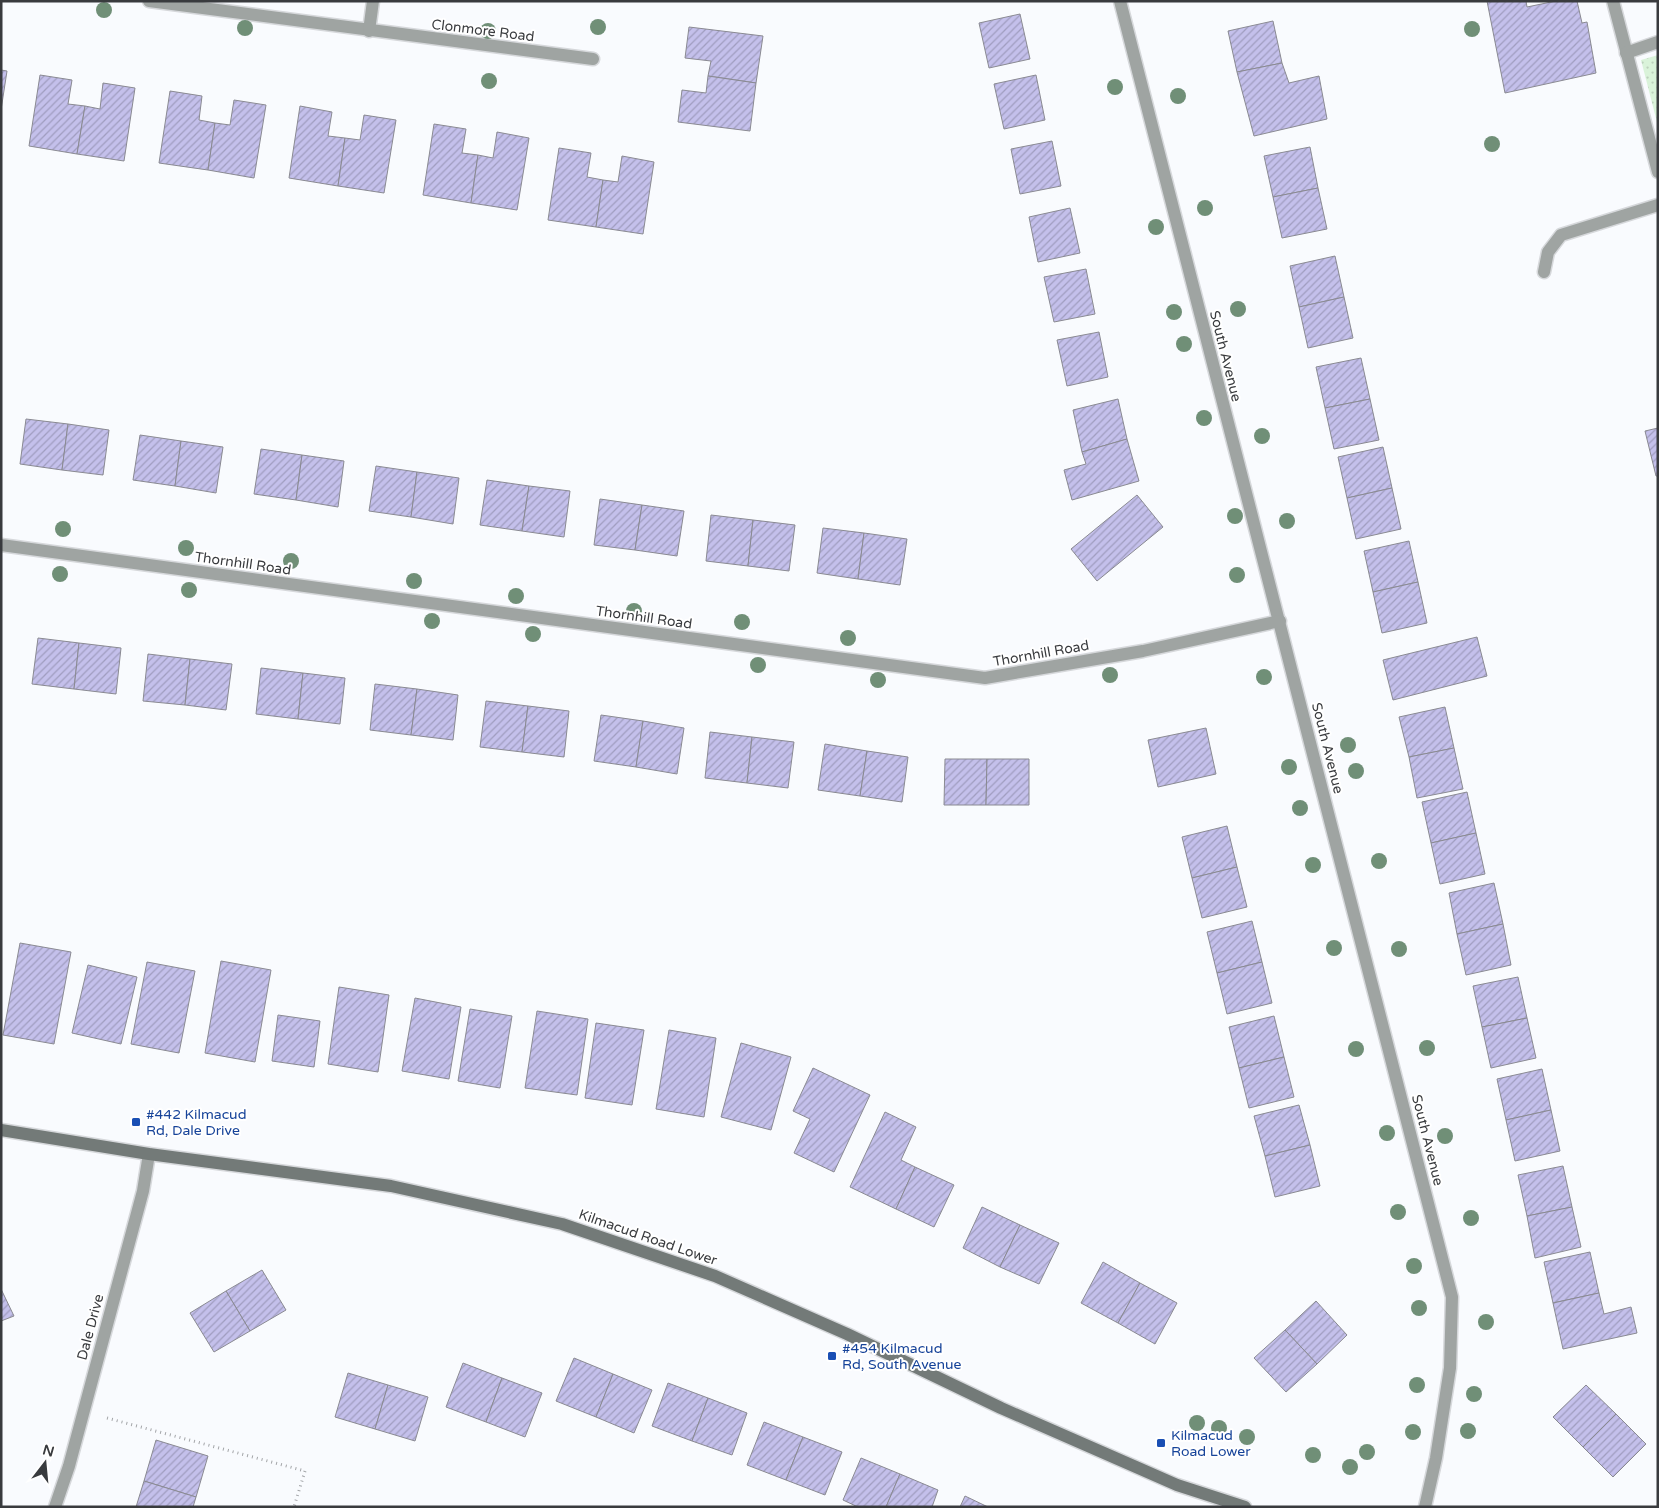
<svg xmlns="http://www.w3.org/2000/svg" width="1659" height="1508" font-family="'Varela Round',sans-serif">
	<style>
		.grass { fill: url(#grass-dots) }
		.building { fill: url(#building-hatch); stroke: #8a8a92 }
		.lines { fill: none; stroke-linecap: round; stroke-linejoin: round }
		.street-casing { stroke: #d6d8db; stroke-width: 15 }
		.secondary-casing { stroke: #d6d8db; stroke-width: 15 }
		.path { stroke: #a3a5a8; stroke-width: 3; stroke-dasharray: 1 4; stroke-linecap: butt }
		.street { stroke: #9fa4a2; stroke-width: 12 }
		.secondary { stroke: #737a78; stroke-width: 12 }
		.tree { fill: #708f77 }
		.transit-dot { fill: #1a4fb4; stroke: #fff; stroke-width: 2 }
		.labels { text-anchor: middle; stroke-width: 4; stroke-linejoin: round; paint-order: stroke }
		.street-label { font-size: 14px; fill: #393b3e; stroke: #fff }
		.transit-label { font-size: 14px; fill: #164399; stroke: #fff; text-anchor: start }
	</style>
	<defs>
		<pattern id="grass-dots" width="8" height="8" patternUnits="userSpaceOnUse" patternTransform="scale(1.25)"><rect width="8" height="8" fill="#daf3da"/><path d="M2 2h.1M6 6h.1" fill="none" stroke="#bcd1bc" stroke-width="1.8" stroke-linecap="round"/></pattern>
		<pattern id="building-hatch" width="6" height="6" patternUnits="userSpaceOnUse" patternTransform="scale(1.25)"><rect width="6" height="6" fill="#c4c0eb"/><path d="M-1 1l2-2M0 6l6-6M5 7l2-2" fill="none" stroke="#a09dc0"/></pattern>
	</defs>
	<rect width="100%" height="100%" fill="#f9fbfe"/>
	<path class="grass" d="M 1658,55 L 1658,126 L 1641,60 Z"/>
	<g class="building">
		<path d="M 1487,1 L 1526,1 L 1527,7 L 1556,1 L 1577,1 L 1582,23 L 1587,22 L 1596,73 L 1505,93 Z"/>
		<path d="M 1020,14 L 1030,59 L 989,68 L 979,23 Z"/>
		<path d="M 1273,21 L 1282,63 L 1237,72 L 1228,31 Z"/>
		<path d="M 689,27 L 763,36 L 756,83 L 708,76 L 711,61 L 685,58 Z"/>
		<path d="M 1282,63 L 1289,83 L 1319,76 L 1327,119 L 1254,136 L 1237,72 Z"/>
		<path d="M 1,70 L 7,71 L 1,110 Z"/>
		<path d="M 40,75 L 72,80 L 68,104 L 85,106 L 77,154 L 29,146 Z"/>
		<path d="M 1036,75 L 1045,120 L 1004,129 L 994,84 Z"/>
		<path d="M 708,76 L 756,83 L 750,131 L 678,122 L 682,90 L 706,93 Z"/>
		<path d="M 103,83 L 135,88 L 124,161 L 77,154 L 85,106 L 100,109 Z"/>
		<path d="M 170,91 L 202,96 L 199,120 L 215,123 L 208,170 L 159,163 Z"/>
		<path d="M 234,100 L 266,105 L 254,178 L 208,170 L 215,123 L 230,125 Z"/>
		<path d="M 300,106 L 332,112 L 328,136 L 345,138 L 338,186 L 289,178 Z"/>
		<path d="M 364,115 L 396,120 L 384,193 L 338,186 L 345,138 L 360,140 Z"/>
		<path d="M 434,124 L 466,129 L 462,153 L 478,155 L 471,203 L 423,195 Z"/>
		<path d="M 497,132 L 529,138 L 517,210 L 471,203 L 478,155 L 493,158 Z"/>
		<path d="M 1052,141 L 1061,186 L 1020,194 L 1011,149 Z"/>
		<path d="M 1310,147 L 1318,188 L 1273,197 L 1264,156 Z"/>
		<path d="M 559,148 L 591,153 L 587,177 L 603,180 L 596,227 L 548,220 Z"/>
		<path d="M 622,156 L 654,162 L 643,234 L 596,227 L 603,180 L 618,182 Z"/>
		<path d="M 1318,188 L 1327,229 L 1282,238 L 1273,197 Z"/>
		<path d="M 1070,208 L 1080,253 L 1038,262 L 1029,217 Z"/>
		<path d="M 1335,256 L 1344,297 L 1299,307 L 1290,266 Z"/>
		<path d="M 1086,269 L 1095,314 L 1054,322 L 1044,277 Z"/>
		<path d="M 1344,297 L 1353,338 L 1308,348 L 1299,307 Z"/>
		<path d="M 1099,332 L 1108,377 L 1067,386 L 1057,340 Z"/>
		<path d="M 1361,358 L 1370,399 L 1325,408 L 1316,367 Z"/>
		<path d="M 1118,399 L 1127,439 L 1082,452 L 1073,410 Z"/>
		<path d="M 1370,399 L 1379,440 L 1334,449 L 1325,408 Z"/>
		<path d="M 26,419 L 68,424 L 62,470 L 20,464 Z"/>
		<path d="M 68,424 L 109,430 L 103,475 L 62,470 Z"/>
		<path d="M 1658,428 L 1658,476 L 1656,476 L 1645,431 Z"/>
		<path d="M 140,435 L 181,441 L 175,486 L 133,480 Z"/>
		<path d="M 1127,439 L 1139,481 L 1072,500 L 1064,470 L 1086,464 L 1082,452 Z"/>
		<path d="M 181,441 L 223,447 L 216,493 L 175,486 Z"/>
		<path d="M 1383,447 L 1392,488 L 1347,498 L 1338,457 Z"/>
		<path d="M 261,449 L 302,455 L 296,500 L 254,494 Z"/>
		<path d="M 302,455 L 344,461 L 338,507 L 296,500 Z"/>
		<path d="M 376,466 L 417,472 L 411,517 L 369,511 Z"/>
		<path d="M 417,472 L 459,478 L 453,524 L 411,517 Z"/>
		<path d="M 487,480 L 529,486 L 522,531 L 480,525 Z"/>
		<path d="M 529,486 L 570,491 L 564,537 L 522,531 Z"/>
		<path d="M 1392,488 L 1401,529 L 1356,539 L 1347,498 Z"/>
		<path d="M 1137,495 L 1163,527 L 1097,581 L 1071,549 Z"/>
		<path d="M 600,499 L 642,505 L 635,550 L 594,545 Z"/>
		<path d="M 642,505 L 684,511 L 677,556 L 635,550 Z"/>
		<path d="M 711,515 L 753,520 L 748,566 L 706,561 Z"/>
		<path d="M 753,520 L 795,525 L 789,571 L 748,566 Z"/>
		<path d="M 823,528 L 864,533 L 858,579 L 817,573 Z"/>
		<path d="M 864,533 L 907,539 L 900,585 L 858,579 Z"/>
		<path d="M 1409,541 L 1418,582 L 1373,592 L 1364,551 Z"/>
		<path d="M 1418,582 L 1427,623 L 1382,633 L 1373,592 Z"/>
		<path d="M 1477,637 L 1487,676 L 1393,700 L 1383,660 Z"/>
		<path d="M 38,638 L 79,643 L 74,689 L 32,684 Z"/>
		<path d="M 79,643 L 121,648 L 116,694 L 74,689 Z"/>
		<path d="M 148,654 L 190,659 L 185,705 L 143,701 Z"/>
		<path d="M 190,659 L 232,664 L 226,710 L 185,705 Z"/>
		<path d="M 261,668 L 303,673 L 298,719 L 256,714 Z"/>
		<path d="M 303,673 L 345,678 L 340,724 L 298,719 Z"/>
		<path d="M 375,684 L 417,689 L 411,735 L 370,730 Z"/>
		<path d="M 417,689 L 458,695 L 453,740 L 411,735 Z"/>
		<path d="M 486,701 L 528,706 L 522,752 L 480,747 Z"/>
		<path d="M 528,706 L 569,711 L 564,757 L 522,752 Z"/>
		<path d="M 1445,707 L 1454,748 L 1409,757 L 1399,717 Z"/>
		<path d="M 601,715 L 643,721 L 636,767 L 594,761 Z"/>
		<path d="M 643,721 L 684,728 L 677,774 L 636,767 Z"/>
		<path d="M 1206,728 L 1216,774 L 1158,787 L 1148,740 Z"/>
		<path d="M 710,732 L 752,737 L 747,783 L 705,778 Z"/>
		<path d="M 752,737 L 794,742 L 788,788 L 747,783 Z"/>
		<path d="M 825,744 L 867,751 L 860,796 L 818,790 Z"/>
		<path d="M 1454,748 L 1463,789 L 1417,798 L 1409,757 Z"/>
		<path d="M 867,751 L 908,757 L 902,802 L 860,796 Z"/>
		<path d="M 945,759 L 987,759 L 986,805 L 944,805 Z"/>
		<path d="M 987,759 L 1029,759 L 1029,805 L 986,805 Z"/>
		<path d="M 1467,792 L 1476,833 L 1431,843 L 1422,802 Z"/>
		<path d="M 1227,826 L 1237,867 L 1192,878 L 1182,837 Z"/>
		<path d="M 1476,833 L 1485,874 L 1440,884 L 1431,843 Z"/>
		<path d="M 1237,867 L 1247,907 L 1202,918 L 1192,878 Z"/>
		<path d="M 1494,883 L 1503,924 L 1457,934 L 1449,893 Z"/>
		<path d="M 1252,921 L 1262,962 L 1217,973 L 1207,932 Z"/>
		<path d="M 1503,924 L 1511,965 L 1466,975 L 1457,934 Z"/>
		<path d="M 20,943 L 71,952 L 54,1044 L 3,1035 Z"/>
		<path d="M 221,961 L 271,970 L 255,1062 L 205,1053 Z"/>
		<path d="M 147,962 L 195,971 L 179,1053 L 131,1044 Z"/>
		<path d="M 1262,962 L 1272,1003 L 1227,1014 L 1217,973 Z"/>
		<path d="M 88,965 L 137,977 L 121,1044 L 72,1033 Z"/>
		<path d="M 1518,977 L 1527,1018 L 1482,1027 L 1473,986 Z"/>
		<path d="M 339,987 L 389,995 L 378,1072 L 328,1064 Z"/>
		<path d="M 415,998 L 461,1007 L 449,1079 L 402,1071 Z"/>
		<path d="M 470,1009 L 512,1016 L 500,1088 L 458,1081 Z"/>
		<path d="M 537,1011 L 588,1019 L 577,1095 L 525,1088 Z"/>
		<path d="M 278,1015 L 320,1021 L 314,1067 L 272,1061 Z"/>
		<path d="M 1274,1016 L 1284,1057 L 1239,1068 L 1229,1027 Z"/>
		<path d="M 1527,1018 L 1536,1058 L 1491,1068 L 1482,1027 Z"/>
		<path d="M 596,1023 L 644,1030 L 632,1105 L 585,1098 Z"/>
		<path d="M 669,1030 L 716,1038 L 704,1117 L 656,1109 Z"/>
		<path d="M 741,1043 L 791,1057 L 771,1130 L 721,1117 Z"/>
		<path d="M 1284,1057 L 1294,1097 L 1249,1108 L 1239,1068 Z"/>
		<path d="M 813,1068 L 870,1095 L 834,1172 L 794,1153 L 810,1119 L 793,1111 Z"/>
		<path d="M 1542,1069 L 1551,1110 L 1506,1120 L 1497,1079 Z"/>
		<path d="M 1299,1105 L 1310,1145 L 1265,1156 L 1254,1116 Z"/>
		<path d="M 1551,1110 L 1560,1151 L 1515,1161 L 1506,1120 Z"/>
		<path d="M 885,1112 L 916,1127 L 901,1160 L 915,1167 L 896,1209 L 850,1187 Z"/>
		<path d="M 1310,1145 L 1320,1186 L 1275,1197 L 1265,1156 Z"/>
		<path d="M 1563,1166 L 1572,1207 L 1527,1216 L 1518,1175 Z"/>
		<path d="M 915,1167 L 954,1185 L 934,1227 L 896,1209 Z"/>
		<path d="M 982,1207 L 1020,1225 L 1000,1267 L 963,1248 Z"/>
		<path d="M 1572,1207 L 1581,1247 L 1535,1258 L 1527,1216 Z"/>
		<path d="M 1020,1225 L 1059,1243 L 1039,1284 L 1000,1267 Z"/>
		<path d="M 1590,1252 L 1599,1293 L 1553,1303 L 1544,1262 Z"/>
		<path d="M 1103,1262 L 1140,1283 L 1118,1323 L 1081,1303 Z"/>
		<path d="M 262,1270 L 286,1310 L 250,1331 L 226,1291 Z"/>
		<path d="M 1140,1283 L 1177,1303 L 1155,1344 L 1118,1323 Z"/>
		<path d="M 1,1289 L 14,1316 L 1,1321 Z"/>
		<path d="M 226,1291 L 250,1331 L 214,1352 L 190,1313 Z"/>
		<path d="M 1599,1293 L 1604,1314 L 1631,1307 L 1637,1333 L 1563,1349 L 1553,1303 Z"/>
		<path d="M 1316,1301 L 1347,1335 L 1317,1364 L 1285,1330 Z"/>
		<path d="M 1285,1330 L 1317,1364 L 1286,1392 L 1254,1358 Z"/>
		<path d="M 574,1358 L 613,1374 L 596,1417 L 556,1401 Z"/>
		<path d="M 463,1363 L 502,1378 L 486,1422 L 446,1407 Z"/>
		<path d="M 348,1373 L 388,1385 L 375,1429 L 335,1417 Z"/>
		<path d="M 613,1374 L 652,1390 L 634,1433 L 596,1417 Z"/>
		<path d="M 502,1378 L 542,1393 L 525,1437 L 486,1422 Z"/>
		<path d="M 668,1383 L 708,1398 L 692,1441 L 652,1426 Z"/>
		<path d="M 388,1385 L 428,1397 L 415,1441 L 375,1429 Z"/>
		<path d="M 1586,1385 L 1616,1414 L 1583,1447 L 1553,1417 Z"/>
		<path d="M 708,1398 L 747,1413 L 732,1455 L 692,1441 Z"/>
		<path d="M 1616,1414 L 1646,1444 L 1613,1477 L 1583,1447 Z"/>
		<path d="M 764,1422 L 803,1437 L 786,1480 L 747,1465 Z"/>
		<path d="M 803,1437 L 842,1452 L 825,1495 L 786,1480 Z"/>
		<path d="M 156,1440 L 208,1456 L 196,1497 L 144,1481 Z"/>
		<path d="M 861,1458 L 900,1474 L 886,1507 L 858,1507 L 843,1500 Z"/>
		<path d="M 900,1474 L 938,1490 L 932,1507 L 886,1507 Z"/>
		<path d="M 144,1481 L 196,1497 L 193,1507 L 136,1507 Z"/>
		<path d="M 965,1496 L 988,1507 L 960,1507 Z"/>
	</g>
	<g class="lines">
		<g class="street-casing">
			<g id="street">
				<path d="M 149,1 L 593,59"/>
				<path d="M 1120,1 L 1452,1297 L 1450,1368 L 1436,1458 L 1425,1507"/>
				<path d="M 1613,1 L 1658,172"/>
				<path d="M 369,31 L 373,1"/>
				<path d="M 1626,53 L 1658,42"/>
				<path d="M 1544,272 L 1548,252 L 1561,235 L 1658,205"/>
				<path d="M 1,545 L 985,678 L 1143,651 L 1280,621"/>
				<path d="M 55,1507 L 69,1466 L 143,1191 L 149,1154"/>
			</g>
		</g>
		<g class="secondary-casing">
			<path id="secondary" d="M 1,1130 L 149,1154 L 391,1186 L 562,1224 L 715,1276 L 847,1334 L 1001,1408 L 1136,1467 L 1177,1485 L 1245,1507"/>
		</g>
		<path class="path" d="M 107,1418 L 305,1471 L 294,1507"/>
		<use href="#street" class="street"/>
		<use href="#secondary" class="secondary"/>
	</g>
	<g class="tree">
		<circle cx="104" cy="10" r="8"/>
		<circle cx="598" cy="27" r="8"/>
		<circle cx="245" cy="28" r="8"/>
		<circle cx="1472" cy="29" r="8"/>
		<circle cx="488" cy="31" r="8"/>
		<circle cx="489" cy="81" r="8"/>
		<circle cx="1115" cy="87" r="8"/>
		<circle cx="1178" cy="96" r="8"/>
		<circle cx="1492" cy="144" r="8"/>
		<circle cx="1205" cy="208" r="8"/>
		<circle cx="1156" cy="227" r="8"/>
		<circle cx="1238" cy="309" r="8"/>
		<circle cx="1174" cy="312" r="8"/>
		<circle cx="1184" cy="344" r="8"/>
		<circle cx="1204" cy="418" r="8"/>
		<circle cx="1262" cy="436" r="8"/>
		<circle cx="1235" cy="516" r="8"/>
		<circle cx="1287" cy="521" r="8"/>
		<circle cx="63" cy="529" r="8"/>
		<circle cx="186" cy="548" r="8"/>
		<circle cx="291" cy="561" r="8"/>
		<circle cx="60" cy="574" r="8"/>
		<circle cx="1237" cy="575" r="8"/>
		<circle cx="414" cy="581" r="8"/>
		<circle cx="189" cy="590" r="8"/>
		<circle cx="516" cy="596" r="8"/>
		<circle cx="634" cy="611" r="8"/>
		<circle cx="432" cy="621" r="8"/>
		<circle cx="742" cy="622" r="8"/>
		<circle cx="533" cy="634" r="8"/>
		<circle cx="848" cy="638" r="8"/>
		<circle cx="758" cy="665" r="8"/>
		<circle cx="1110" cy="675" r="8"/>
		<circle cx="1264" cy="677" r="8"/>
		<circle cx="878" cy="680" r="8"/>
		<circle cx="1348" cy="745" r="8"/>
		<circle cx="1289" cy="767" r="8"/>
		<circle cx="1356" cy="771" r="8"/>
		<circle cx="1300" cy="808" r="8"/>
		<circle cx="1379" cy="861" r="8"/>
		<circle cx="1313" cy="865" r="8"/>
		<circle cx="1334" cy="948" r="8"/>
		<circle cx="1399" cy="949" r="8"/>
		<circle cx="1427" cy="1048" r="8"/>
		<circle cx="1356" cy="1049" r="8"/>
		<circle cx="1387" cy="1133" r="8"/>
		<circle cx="1445" cy="1136" r="8"/>
		<circle cx="1398" cy="1212" r="8"/>
		<circle cx="1471" cy="1218" r="8"/>
		<circle cx="1414" cy="1266" r="8"/>
		<circle cx="1419" cy="1308" r="8"/>
		<circle cx="1486" cy="1322" r="8"/>
		<circle cx="1417" cy="1385" r="8"/>
		<circle cx="1474" cy="1394" r="8"/>
		<circle cx="1197" cy="1423" r="8"/>
		<circle cx="1219" cy="1428" r="8"/>
		<circle cx="1468" cy="1431" r="8"/>
		<circle cx="1413" cy="1432" r="8"/>
		<circle cx="1247" cy="1437" r="8"/>
		<circle cx="1367" cy="1452" r="8"/>
		<circle cx="1313" cy="1455" r="8"/>
		<circle cx="1350" cy="1467" r="8"/>
	</g>
	<g class="transit-dot">
		<rect x="131" y="1117" width="10" height="10" rx="2.5"/>
		<rect x="827" y="1351" width="10" height="10" rx="2.5"/>
		<rect x="1156" y="1438" width="10" height="10" rx="2.5"/>
	</g>
	<g class="labels">
		<g class="street-label">
			<text transform="translate(483 30) rotate(7)" y="5">Clonmore Road</text>
			<text transform="translate(1226 356) rotate(76)" y="5">South Avenue</text>
			<text transform="translate(243 563) rotate(8)" y="5">Thornhill Road</text>
			<text transform="translate(644 617) rotate(8)" y="5">Thornhill Road</text>
			<text transform="translate(1041 653) rotate(-10)" y="5">Thornhill Road</text>
			<text transform="translate(1328 748) rotate(76)" y="5">South Avenue</text>
			<text transform="translate(1428 1140) rotate(76)" y="5">South Avenue</text>
			<text transform="translate(648 1237) rotate(19)" y="5">Kilmacud Road Lower</text>
			<text transform="translate(90 1327) rotate(-75)" y="5">Dale Drive</text>
		</g>
		<g class="transit-label">
			<text x="146" y="1119">#442 Kilmacud<tspan x="146" dy="16">Rd, Dale Drive</tspan></text>
			<text x="842" y="1353">#454 Kilmacud<tspan x="842" dy="16">Rd, South Avenue</tspan></text>
			<text x="1171" y="1440">Kilmacud<tspan x="1171" dy="16">Road Lower</tspan></text>
		</g>
	</g>
	<rect width="1659" height="1508" fill="none" stroke="#393b3e" stroke-width="5"/>
	<g transform="translate(45 1463) rotate(16)" stroke="#ffffff" stroke-width="4" paint-order="stroke">
	<path d="M0-4L9 19L0 12L-9 19Z" fill="#393b3e"/>
	<text y="-8" font-size="14" font-weight="bold" text-anchor="middle" fill="#393b3e">N</text>
	</g>
</svg>
